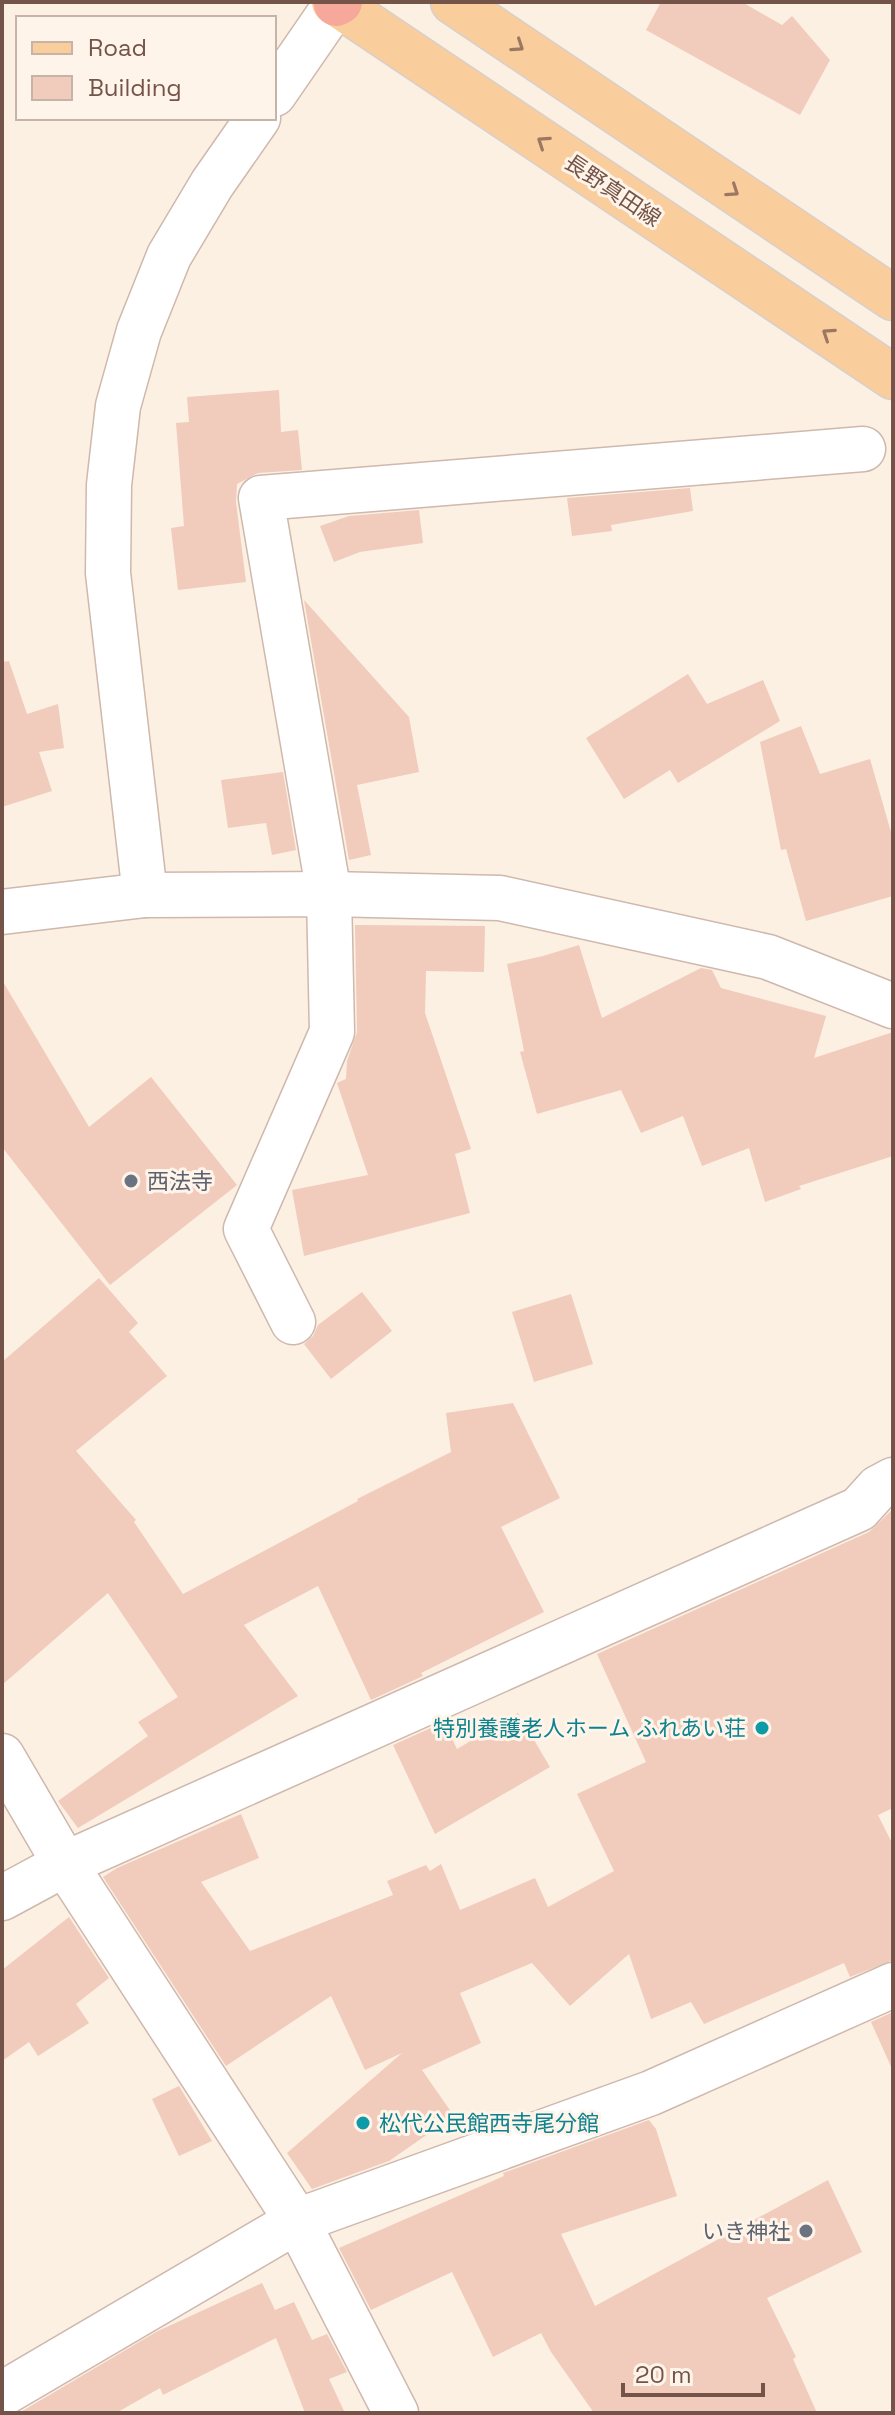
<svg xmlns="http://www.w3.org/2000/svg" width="895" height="2415" font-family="'Space Grotesk','Noto Sans JP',sans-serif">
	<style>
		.building { fill: #f1cbbb }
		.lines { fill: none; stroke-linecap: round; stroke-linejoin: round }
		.minor-casing { stroke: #cfb8ad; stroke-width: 47 }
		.major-casing { stroke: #d8cfcc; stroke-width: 47 }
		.highway-casing { stroke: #d8cfcc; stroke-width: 47 }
		.minor { stroke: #fff; stroke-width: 44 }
		.major { stroke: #facd9c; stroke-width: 44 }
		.highway { stroke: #f6a89a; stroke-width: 44 }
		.oneway { stroke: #9c7862 }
		.worship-dot { fill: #6b7280; stroke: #fff4e9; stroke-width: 3 }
		.culture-dot { fill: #0f9aa8; stroke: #fff4e9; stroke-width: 3 }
		.labels { text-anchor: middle; stroke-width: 6; stroke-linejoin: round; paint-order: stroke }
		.street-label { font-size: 22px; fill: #745449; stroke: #fff4e9 }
		.worship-label { font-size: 22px; fill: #5b616d; stroke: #fff4e9; text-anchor: start }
		.culture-label { font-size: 22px; fill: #0d838f; stroke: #fff4e9; text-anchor: end }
	</style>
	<rect width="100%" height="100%" fill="#fcf0e3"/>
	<g class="building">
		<path d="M 661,2 L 742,2 L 782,25 L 792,16 L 830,60 L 800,115 L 646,30 Z"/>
		<path d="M 279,390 L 281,432 L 298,430 L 302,470 L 258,473 L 237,484 L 236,502 L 246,582 L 178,590 L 171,528 L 184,526 L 176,423 L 189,422 L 187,397 Z"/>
		<path d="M 690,488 L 693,511 L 611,525 L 612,531 L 572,536 L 567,498 Z"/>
		<path d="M 419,510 L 423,543 L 360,552 L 334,562 L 320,526 L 349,516 Z"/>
		<path d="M 304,600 L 409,717 L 419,772 L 357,785 L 371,855 L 349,860 Z"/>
		<path d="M 9,661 L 27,714 L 58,704 L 64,748 L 39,752 L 52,791 L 2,807 L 2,662 Z"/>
		<path d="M 688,674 L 707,704 L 763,680 L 780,721 L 678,783 L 670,770 L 624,799 L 586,738 Z"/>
		<path d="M 801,726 L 820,774 L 870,759 L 893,839 L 893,896 L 806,921 L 786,849 L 781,850 L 760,742 Z"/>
		<path d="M 283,772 L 296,850 L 272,855 L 266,823 L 228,828 L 221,780 Z"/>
		<path d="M 355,925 L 485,926 L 484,972 L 426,971 L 425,1013 L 471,1149 L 455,1154 L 470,1213 L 304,1256 L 292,1190 L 368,1175 L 337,1083 L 346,1079 L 347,1061 L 357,1032 Z"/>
		<path d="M 579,945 L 602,1018 L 701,968 L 712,970 L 721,988 L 826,1016 L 814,1058 L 893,1032 L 893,1156 L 799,1186 L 801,1189 L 765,1202 L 749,1148 L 702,1166 L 683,1116 L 641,1133 L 621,1090 L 537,1114 L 520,1052 L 524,1051 L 507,964 L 543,956 Z"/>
		<path d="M 2,980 L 89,1127 L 151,1077 L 237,1185 L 110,1285 L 2,1147 Z"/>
		<path d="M 99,1278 L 138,1323 L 129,1332 L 167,1376 L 76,1451 L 136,1520 L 134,1522 L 183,1594 L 358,1501 L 357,1499 L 451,1452 L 446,1413 L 513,1403 L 560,1498 L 501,1527 L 544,1612 L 421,1673 L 423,1676 L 371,1700 L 318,1586 L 244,1625 L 298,1696 L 78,1828 L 58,1801 L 148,1736 L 138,1722 L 178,1697 L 108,1593 L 2,1685 L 2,1362 Z"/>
		<path d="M 362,1292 L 392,1331 L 331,1379 L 304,1344 L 313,1336 L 318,1325 Z"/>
		<path d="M 571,1294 L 593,1364 L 534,1382 L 512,1312 Z"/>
		<path d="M 893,1509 L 893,1808 L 878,1815 L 893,1845 L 893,1960 L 850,1977 L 844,1963 L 704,2024 L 691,2002 L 651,2019 L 629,1954 L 570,2006 L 532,1963 L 460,1993 L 481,2043 L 422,2070 L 454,2116 L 389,2161 L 312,2189 L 287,2153 L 402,2053 L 365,2070 L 331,1996 L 226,2066 L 103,1877 L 117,1868 L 241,1814 L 259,1858 L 201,1882 L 250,1951 L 393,1895 L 387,1881 L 426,1865 L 430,1871 L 441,1864 L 460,1910 L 535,1878 L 548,1907 L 614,1871 L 577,1794 L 646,1762 L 597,1654 L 869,1532 Z"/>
		<path d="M 518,1713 L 550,1767 L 435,1834 L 393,1745 L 444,1722 L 457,1749 Z"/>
		<path d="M 69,1917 L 109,1978 L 76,2004 L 89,2023 L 38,2056 L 29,2042 L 2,2061 L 2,1970 Z"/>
		<path d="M 893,2012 L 893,2071 L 871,2022 Z"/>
		<path d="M 179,2086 L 212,2141 L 179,2156 L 152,2099 Z"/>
		<path d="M 649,2120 L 656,2129 L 677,2196 L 561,2234 L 595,2306 L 828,2180 L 862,2252 L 767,2298 L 796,2357 L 793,2359 L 817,2413 L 594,2413 L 551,2352 L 541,2333 L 493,2357 L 452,2272 L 371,2310 L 339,2248 L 504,2176 L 503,2173 Z"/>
		<path d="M 262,2283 L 275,2310 L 294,2302 L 312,2340 L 327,2334 L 347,2372 L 329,2379 L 345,2413 L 305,2413 L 276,2338 L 163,2395 L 160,2388 L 116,2413 L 19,2413 L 156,2332 Z"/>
	</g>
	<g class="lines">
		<g class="minor-casing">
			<g id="minor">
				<path d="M 274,94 L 336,4"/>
				<path d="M 145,895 L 108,573 L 109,485 L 118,406 L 139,331 L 169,256 L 212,184 L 258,118"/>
				<path d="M 2,912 L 145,895 L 329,894 L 500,898 L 768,957 L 893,1006"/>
				<path d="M 293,1322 L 246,1229 L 332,1032 L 329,894 L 261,498 L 863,449"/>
				<path d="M 2,1756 L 65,1864 L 297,2221 L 396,2413"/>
				<path d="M 2,1898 L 65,1864 L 859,1509 L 878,1488 L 893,1480"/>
				<path d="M 2,2394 L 297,2221 L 651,2093 L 893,1985"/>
			</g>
		</g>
		<g class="major-casing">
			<g id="major">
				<path d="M 334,2 L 893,377"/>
				<path d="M 453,2 L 893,298"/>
			</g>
		</g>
		<g class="highway-casing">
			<path id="highway" d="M 336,4 L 340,2"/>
		</g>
		<use href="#minor" class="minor"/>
		<use href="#major" class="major"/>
		<use href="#highway" class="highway"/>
	</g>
	<defs><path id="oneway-chevron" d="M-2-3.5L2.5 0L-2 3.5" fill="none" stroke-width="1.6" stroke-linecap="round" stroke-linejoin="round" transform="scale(2)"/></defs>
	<g class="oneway">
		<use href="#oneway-chevron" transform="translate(518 46) rotate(34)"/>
		<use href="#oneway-chevron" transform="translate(543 142) rotate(-146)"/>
		<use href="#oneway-chevron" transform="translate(733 191) rotate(34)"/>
		<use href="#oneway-chevron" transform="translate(828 334) rotate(-146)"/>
	</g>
	<g class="worship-dot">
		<circle cx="131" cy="1181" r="8"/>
		<circle cx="806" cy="2231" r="8"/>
	</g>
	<g class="culture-dot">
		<circle cx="762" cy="1728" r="8"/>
		<circle cx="363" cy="2123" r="8"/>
	</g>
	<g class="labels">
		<g class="street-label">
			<text transform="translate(613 190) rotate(34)" y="8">長野真田線</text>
		</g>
		<g class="worship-label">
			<text x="147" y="1189">西法寺</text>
			<text x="790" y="2239" text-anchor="end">いき神社</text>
		</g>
		<g class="culture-label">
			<text x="746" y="1736">特別養護老人ホーム ふれあい荘</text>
			<text x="379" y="2131" text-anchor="start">松代公民館西寺尾分館</text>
		</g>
	</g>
	<rect width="895" height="2415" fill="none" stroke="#745449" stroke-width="8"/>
	<rect x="16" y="16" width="260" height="104" fill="#fff4e9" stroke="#c7b4a9" stroke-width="2"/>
	<rect x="32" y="42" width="40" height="12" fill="#facd9c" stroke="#c7b4a9" stroke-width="2"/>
	<text x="88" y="56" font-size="24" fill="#745449">Road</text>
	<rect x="32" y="76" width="40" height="24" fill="#f1cbbb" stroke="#c7b4a9" stroke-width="2"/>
	<text x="88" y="96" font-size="24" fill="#745449">Building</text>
	<path d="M623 2383v12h140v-12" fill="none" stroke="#745449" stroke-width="4"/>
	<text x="635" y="2383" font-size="24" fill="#745449" stroke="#fff4e9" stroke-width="6" paint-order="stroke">20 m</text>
</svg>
